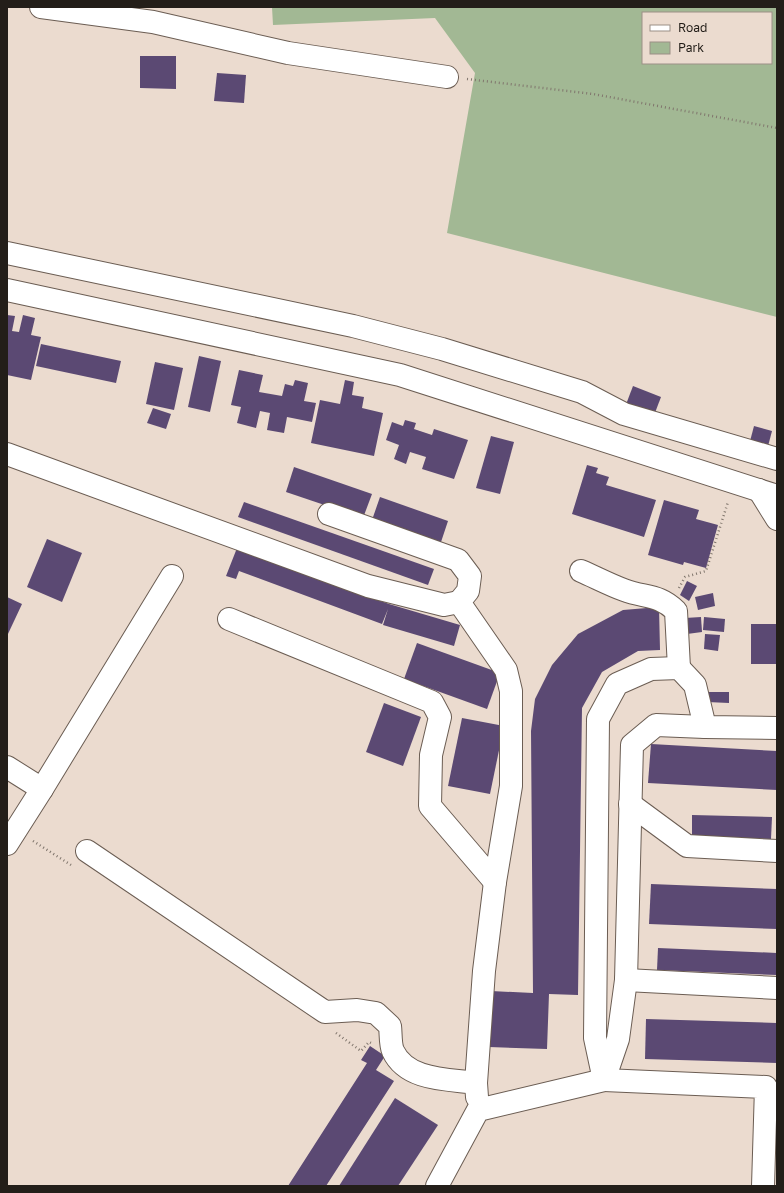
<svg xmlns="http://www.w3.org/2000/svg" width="784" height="1193" font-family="'Golos Text',sans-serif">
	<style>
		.green { fill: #a2b894; fill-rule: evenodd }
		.building { fill: #5b4973 }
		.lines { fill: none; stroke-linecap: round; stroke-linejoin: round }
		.minor-casing { stroke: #6b5d53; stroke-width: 24 }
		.path { stroke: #80766d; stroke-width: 2.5; stroke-dasharray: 1 3; stroke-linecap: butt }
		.minor { stroke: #fff; stroke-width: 22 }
	</style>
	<rect width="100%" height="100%" fill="#ebdbcf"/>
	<path class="green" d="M 272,7 L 777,7 L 777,317 L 447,233 L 475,73 L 435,18 L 273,25 ZM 643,13 L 771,13 L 771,63 L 643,63 Z"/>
	<g class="building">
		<path d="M 140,56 L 176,56 L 176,89 L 140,88 Z"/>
		<path d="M 217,73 L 246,75 L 244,103 L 214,101 Z"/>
		<path d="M 7,315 L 15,316 L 12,331 L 19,332 L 23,315 L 35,318 L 31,335 L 41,337 L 31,380 L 7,375 Z"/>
		<path d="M 41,344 L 121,361 L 116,383 L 36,366 Z"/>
		<path d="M 199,356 L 221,361 L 210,412 L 188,407 Z"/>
		<path d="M 155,362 L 183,368 L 174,410 L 146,404 Z"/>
		<path d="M 239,370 L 263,375 L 259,392 L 282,396 L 285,384 L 293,386 L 295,380 L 308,383 L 304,401 L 316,403 L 312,422 L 287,417 L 284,433 L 267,430 L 270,413 L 260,411 L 256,428 L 237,423 L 241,407 L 231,405 Z"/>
		<path d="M 345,380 L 354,382 L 352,395 L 364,397 L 362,408 L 383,413 L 374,456 L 311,443 L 320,400 L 340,404 Z"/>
		<path d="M 633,386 L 661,397 L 653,418 L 625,407 Z"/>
		<path d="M 153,408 L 171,414 L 166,429 L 147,423 Z"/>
		<path d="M 405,420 L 416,423 L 414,429 L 432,435 L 434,429 L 468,440 L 454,479 L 422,469 L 426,457 L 410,452 L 406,464 L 394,459 L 399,445 L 386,440 L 392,422 L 403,426 Z"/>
		<path d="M 754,426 L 772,431 L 767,450 L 749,445 Z"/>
		<path d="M 491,436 L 514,442 L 500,494 L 476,488 Z"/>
		<path d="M 587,465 L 598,468 L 596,473 L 609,477 L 606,485 L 656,500 L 644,537 L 572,514 Z"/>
		<path d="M 294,467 L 372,494 L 363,518 L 286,492 Z"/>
		<path d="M 380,497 L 448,521 L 440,545 L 372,520 Z"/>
		<path d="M 664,500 L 699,510 L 696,519 L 718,525 L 706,568 L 684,562 L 683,565 L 648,555 Z"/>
		<path d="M 244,502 L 434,569 L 428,585 L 238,517 Z"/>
		<path d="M 47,539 L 82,553 L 62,602 L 27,587 Z"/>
		<path d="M 237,548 L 389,604 L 460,625 L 454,646 L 383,625 L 388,609 L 382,624 L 239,571 L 236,579 L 226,576 Z"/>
		<path d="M 687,581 L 697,586 L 689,601 L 680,595 Z"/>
		<path d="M 713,593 L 715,606 L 698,610 L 695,597 Z"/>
		<path d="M 7,597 L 22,604 L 7,636 Z"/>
		<path d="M 659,607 L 660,650 L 638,651 L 602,672 L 582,708 L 578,995 L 549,994 L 547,1049 L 489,1047 L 491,991 L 533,993 L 531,731 L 535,699 L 552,665 L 578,634 L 623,610 Z"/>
		<path d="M 701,617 L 702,632 L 687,634 L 685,618 Z"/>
		<path d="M 704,617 L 725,619 L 724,632 L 703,630 Z"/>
		<rect x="751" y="624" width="26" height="40"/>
		<path d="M 705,634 L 720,635 L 718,651 L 704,649 Z"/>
		<path d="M 417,643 L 500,673 L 487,709 L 404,679 Z"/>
		<path d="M 708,692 L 729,692 L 729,703 L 707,702 Z"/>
		<path d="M 384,703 L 421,717 L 403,766 L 366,752 Z"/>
		<path d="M 462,718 L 504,726 L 490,794 L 448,786 Z"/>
		<path d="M 651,744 L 777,751 L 777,790 L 648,783 Z"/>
		<path d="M 692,815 L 772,817 L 771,839 L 692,836 Z"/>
		<path d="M 651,884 L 777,889 L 777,929 L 649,924 Z"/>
		<path d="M 658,948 L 777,953 L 777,975 L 657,970 Z"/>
		<path d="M 646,1019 L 777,1023 L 777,1063 L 645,1059 Z"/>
		<path d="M 370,1046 L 385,1056 L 376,1070 L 394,1081 L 326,1186 L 288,1186 L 367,1063 L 361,1060 Z"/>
		<path d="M 395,1098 L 438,1125 L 398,1186 L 339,1186 Z"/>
	</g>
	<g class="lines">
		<g class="minor-casing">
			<g id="minor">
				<path d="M 41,7 L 153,22 L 288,53 L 447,77"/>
				<path d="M 7,253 L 353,326 L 442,349 L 582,392 L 624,414 L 777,459"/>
				<path d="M 7,290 L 400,375 L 777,496"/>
				<path d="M 7,454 L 368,586 L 444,605 L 459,602"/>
				<path d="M 759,490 L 777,519"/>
				<path d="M 329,514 L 458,560 L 470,576 L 468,591 L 459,602 L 506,670 L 511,691 L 511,786 L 495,882 L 484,971 L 476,1083"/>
				<path d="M 581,571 C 595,577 610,585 624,590 C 645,598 659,594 676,611 L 679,668"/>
				<path d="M 229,619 L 432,702 L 440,717 L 431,755 L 430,806 L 495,882"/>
				<path d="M 705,727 L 656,725 L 632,745 L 626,980 L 618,1039 L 604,1080 L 766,1087 L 763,1186"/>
				<path d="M 7,767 L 42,789"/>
				<path d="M 630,804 L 687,846 L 777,851"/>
				<path d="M 7,844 L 42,789 L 172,576"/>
				<path d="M 87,851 L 325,1012 L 357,1010 L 376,1013 L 390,1026 C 391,1033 390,1044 393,1051 C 407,1081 448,1079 476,1083 L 477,1097"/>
				<path d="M 626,980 L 777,988"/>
				<path d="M 437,1186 L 478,1110 L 604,1080 L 595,1038 L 598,719 L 617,684 L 651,669 L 679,668 L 695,685 L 705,727 L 777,728"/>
			</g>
		</g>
		<g class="path">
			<path d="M 467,79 L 593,94 L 777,128"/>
			<path d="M 679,588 L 685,577 L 706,571 L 728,502"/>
			<path d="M 33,841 L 71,865"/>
			<path d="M 336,1033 L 361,1051 L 369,1042 L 371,1043"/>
		</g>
		<use href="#minor" class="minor"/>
	</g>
	<rect width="784" height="1193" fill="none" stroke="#231e19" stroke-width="16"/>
	<rect x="642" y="12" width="130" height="52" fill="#ebdbcf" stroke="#9b8f86"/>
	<rect x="650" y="25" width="20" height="6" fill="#ffffff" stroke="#9b8f86"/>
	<text x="678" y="32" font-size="12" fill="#231e19">Road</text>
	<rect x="650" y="42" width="20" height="12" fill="#a2b894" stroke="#9b8f86"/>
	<text x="678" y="52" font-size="12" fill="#231e19">Park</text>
</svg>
